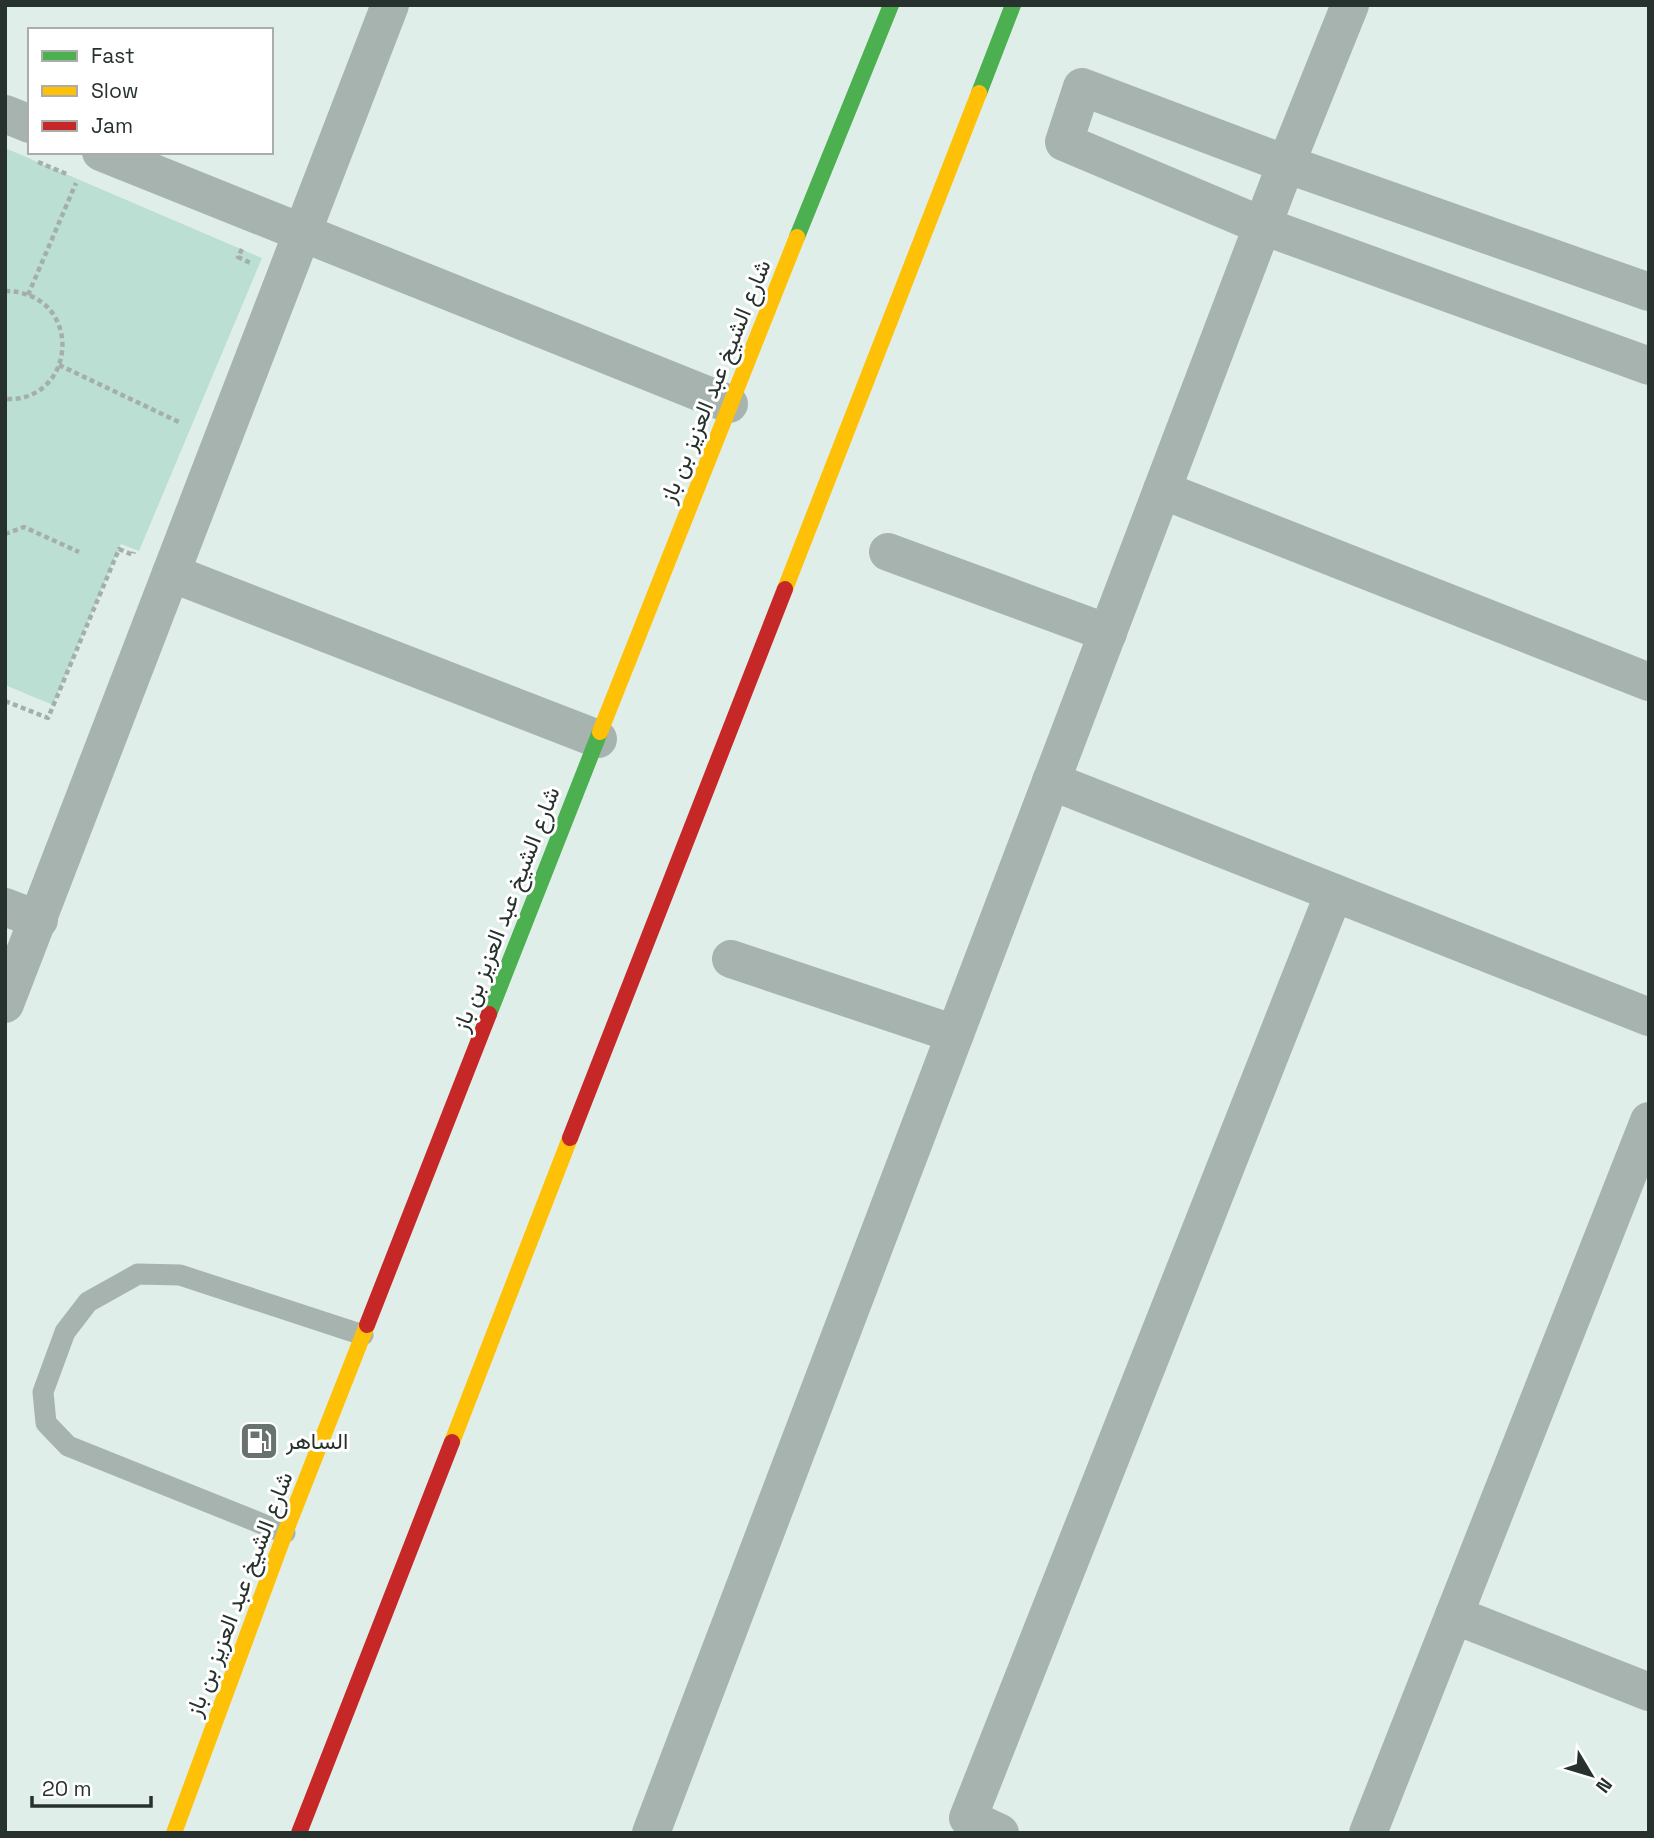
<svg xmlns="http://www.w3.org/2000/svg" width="1654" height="1838" font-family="'Space Grotesk',Vazirmatn,sans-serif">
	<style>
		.green { fill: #bbdfd2 }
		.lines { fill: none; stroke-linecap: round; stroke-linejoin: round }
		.path { stroke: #a4afab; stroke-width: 4.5; stroke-dasharray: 5 3.5; stroke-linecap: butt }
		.lane { stroke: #a7b3af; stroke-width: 21 }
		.street { stroke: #a7b3af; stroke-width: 38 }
		.fast { stroke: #4caf50; stroke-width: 16 }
		.slow { stroke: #ffc107; stroke-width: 16 }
		.jam { stroke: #c62828; stroke-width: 16 }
		.labels { text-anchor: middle; stroke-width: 6; stroke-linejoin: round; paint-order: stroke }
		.street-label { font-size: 23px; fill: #27312e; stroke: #fff }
		.poi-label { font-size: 23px; fill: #27312e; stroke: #fff; text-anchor: start }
	</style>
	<rect width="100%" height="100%" fill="#e0eee9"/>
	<path class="green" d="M 5,148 L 262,258 L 139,551 L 121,544 L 53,705 L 5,685 Z"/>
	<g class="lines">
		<g class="path">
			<path d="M 38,162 L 69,175"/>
			<path d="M 242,249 L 238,257 L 250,263"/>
			<path d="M 5,291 C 85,292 78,403 5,399"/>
			<path d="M 28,295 L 76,183"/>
			<path d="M 59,365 L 181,423"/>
			<path d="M 5,534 L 24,527 L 79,552"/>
			<path d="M 5,701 L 48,718 L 119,549 L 133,555 L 134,552"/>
		</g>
		<path class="lane" d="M 285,1533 L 68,1446 L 46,1423 L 43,1392 L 65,1332 L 88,1302 L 138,1274 L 180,1275 L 363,1335"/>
		<g class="street">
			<path d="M 5,114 L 30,124"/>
			<path d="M 101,152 L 729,404"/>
			<path d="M 1649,292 L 1286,164 L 1082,87 L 1064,142 L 1263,226 L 1649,366"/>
			<path d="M 1162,490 L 1649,682"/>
			<path d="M 888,552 L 1108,633"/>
			<path d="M 171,573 L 390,5"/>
			<path d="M 1051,781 L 1649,1017"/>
			<path d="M 5,907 L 39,920"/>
			<path d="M 731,959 L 955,1034"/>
			<path d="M 5,1004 L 171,573 L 598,739"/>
			<path d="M 1454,1615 L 1649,1692"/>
			<path d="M 651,1833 L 1286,164 L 1350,5"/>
			<path d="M 1000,1833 L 968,1818 L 1334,893"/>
			<path d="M 1368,1833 L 1649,1121"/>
		</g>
		<g class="fast">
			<path d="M 979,93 L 1013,5"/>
			<path d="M 797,237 L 891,5"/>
			<path d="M 489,1014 L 600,732"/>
		</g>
		<g class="slow">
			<path d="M 785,589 L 979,93"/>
			<path d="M 600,732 L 797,237"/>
			<path d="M 452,1442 L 570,1138"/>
			<path d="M 174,1833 L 285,1533 L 367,1325"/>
		</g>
		<g class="jam">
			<path d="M 570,1138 L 785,589"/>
			<path d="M 367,1325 L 489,1014"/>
			<path d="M 299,1833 L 452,1442"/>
		</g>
	</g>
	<defs>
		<g id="fuel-square" transform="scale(2.0125)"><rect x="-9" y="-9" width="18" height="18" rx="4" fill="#68736f" stroke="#fff"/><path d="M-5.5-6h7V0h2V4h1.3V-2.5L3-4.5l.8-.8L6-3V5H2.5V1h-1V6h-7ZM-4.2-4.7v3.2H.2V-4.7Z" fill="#fff"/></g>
	</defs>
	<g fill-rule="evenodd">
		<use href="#fuel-square" x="259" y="1441"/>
	</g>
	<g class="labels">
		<g class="street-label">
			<text transform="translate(715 381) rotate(-68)" y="8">شارع الشيخ عبد العزيز بن باز</text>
			<text transform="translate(506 909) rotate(-69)" y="8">شارع الشيخ عبد العزيز بن باز</text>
			<text transform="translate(239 1594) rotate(-69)" y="8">شارع الشيخ عبد العزيز بن باز</text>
		</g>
		<g class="poi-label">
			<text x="286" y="1449">الساهر</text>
		</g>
	</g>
	<rect width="1654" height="1838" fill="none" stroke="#27312e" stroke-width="14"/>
	<rect x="28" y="28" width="245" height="126" fill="#ffffff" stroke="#a9adab" stroke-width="2"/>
	<rect x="42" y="51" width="35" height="10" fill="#4caf50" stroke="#a9adab" stroke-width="2"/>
	<text x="91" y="63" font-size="21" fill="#27312e">Fast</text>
	<rect x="42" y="86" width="35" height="10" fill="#ffc107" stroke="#a9adab" stroke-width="2"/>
	<text x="91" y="98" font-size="21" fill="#27312e">Slow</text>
	<rect x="42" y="121" width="35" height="10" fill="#c62828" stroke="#a9adab" stroke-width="2"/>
	<text x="91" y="133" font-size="21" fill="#27312e">Jam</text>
	<g transform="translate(1591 1775) rotate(128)" stroke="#ffffff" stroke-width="5" paint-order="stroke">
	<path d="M0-5L12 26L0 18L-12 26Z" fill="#27312e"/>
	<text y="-10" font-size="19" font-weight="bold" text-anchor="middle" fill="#27312e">N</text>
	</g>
	<path d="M32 1796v10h119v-10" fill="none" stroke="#27312e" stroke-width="3.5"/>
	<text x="42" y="1796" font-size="21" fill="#27312e" stroke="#ffffff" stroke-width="5" paint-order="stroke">20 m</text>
</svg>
